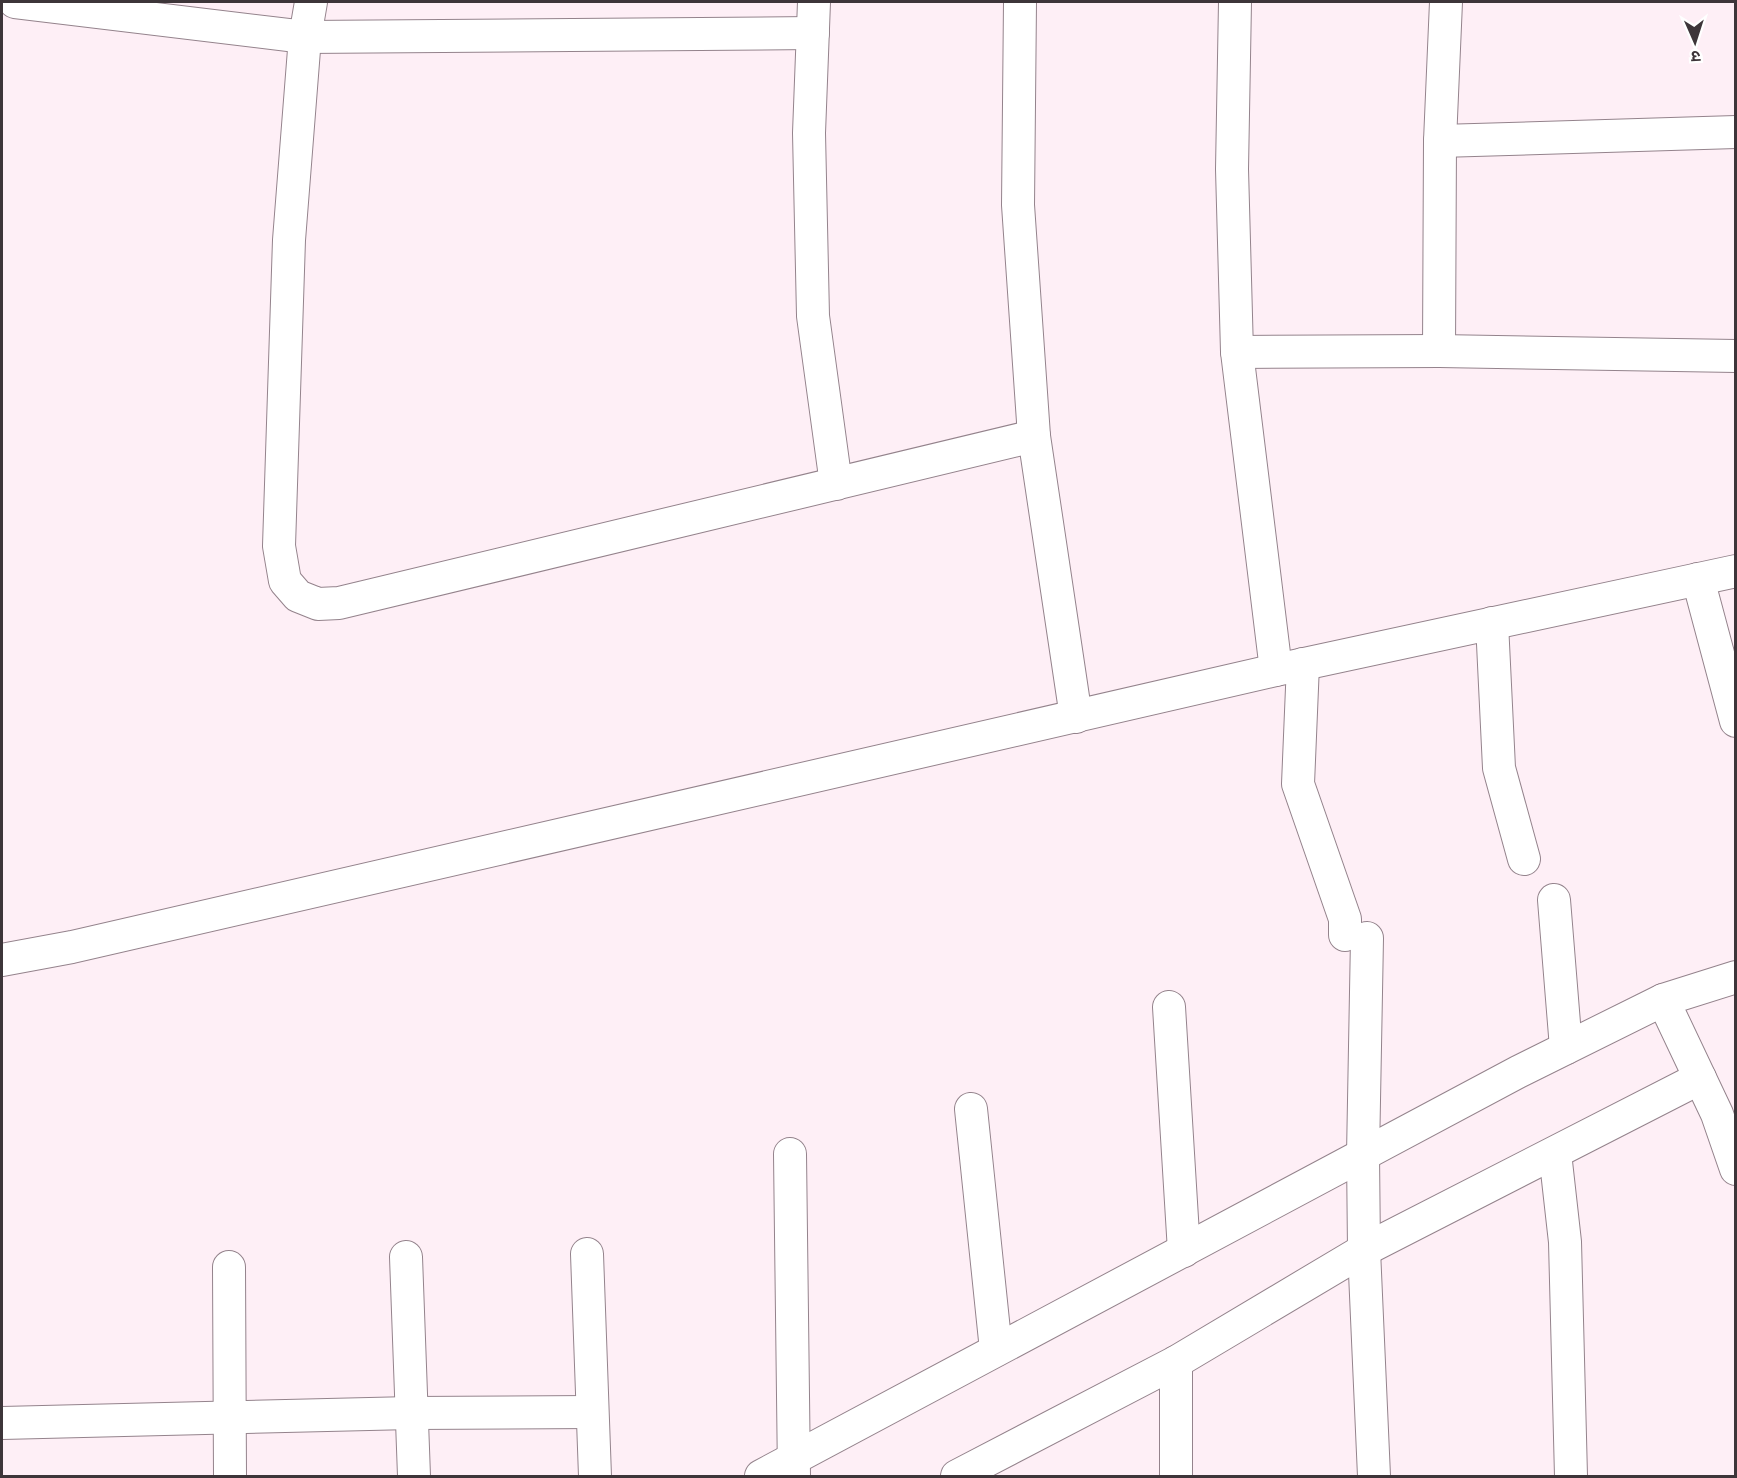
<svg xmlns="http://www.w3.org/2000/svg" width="1737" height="1478" font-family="Lora,'Noto Sans Devanagari',serif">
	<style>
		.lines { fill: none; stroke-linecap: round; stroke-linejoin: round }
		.street-casing { stroke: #94838c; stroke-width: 34 }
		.street { stroke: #fff; stroke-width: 32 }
	</style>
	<rect width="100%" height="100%" fill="#feeff6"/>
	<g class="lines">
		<g class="street-casing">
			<g id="street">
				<path d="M 15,2 L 305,37 L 813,33"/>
				<path d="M 311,2 L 305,37 L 289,240 L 279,546 L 285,581 L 298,596 L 318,604 L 339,603 L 1034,436"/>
				<path d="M 814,2 L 809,133 L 813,316 L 836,484"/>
				<path d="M 1020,2 L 1018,205 L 1034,436 L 1076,717"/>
				<path d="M 1235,2 L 1232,169 L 1237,352 L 1276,670"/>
				<path d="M 1440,141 L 1736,132"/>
				<path d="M 1439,351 L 1440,141 L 1446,2"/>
				<path d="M 1237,352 L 1439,351 L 1736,356"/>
				<path d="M 1698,579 L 1736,721"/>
				<path d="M 1492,623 L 1499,768 L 1524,859"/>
				<path d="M 1303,664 L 1298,784 L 1345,919 L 1345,935"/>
				<path d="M 1554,900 L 1566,1048"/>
				<path d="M 1367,938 L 1363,1155 L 1364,1250 L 1374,1476"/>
				<path d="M 2,960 L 72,947 L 1276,670 L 1736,571"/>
				<path d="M 1663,1000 L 1717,1114 L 1736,1169"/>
				<path d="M 1169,1007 L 1184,1251"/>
				<path d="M 971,1109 L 996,1350"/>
				<path d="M 1555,1153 L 1565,1242 L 1571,1476"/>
				<path d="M 790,1154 L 794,1476"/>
				<path d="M 587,1254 L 595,1476"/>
				<path d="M 406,1257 L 414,1476"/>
				<path d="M 229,1267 L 230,1476"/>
				<path d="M 1176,1362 L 1176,1476"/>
				<path d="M 2,1423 L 411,1413 L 592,1412"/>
				<path d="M 761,1476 L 1518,1072 L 1663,1000 L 1736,977"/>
				<path d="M 957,1476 L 1176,1362 L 1364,1250 L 1700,1078"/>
			</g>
		</g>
		<use href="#street" class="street"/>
	</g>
	<rect width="1737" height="1478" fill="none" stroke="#3d3539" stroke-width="6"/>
	<g transform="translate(1695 42) rotate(177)" stroke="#ffffff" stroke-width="4.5" paint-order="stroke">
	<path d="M0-4.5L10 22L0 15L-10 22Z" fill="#3d3539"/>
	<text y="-9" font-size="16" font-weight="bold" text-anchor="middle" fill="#3d3539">उ</text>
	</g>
</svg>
